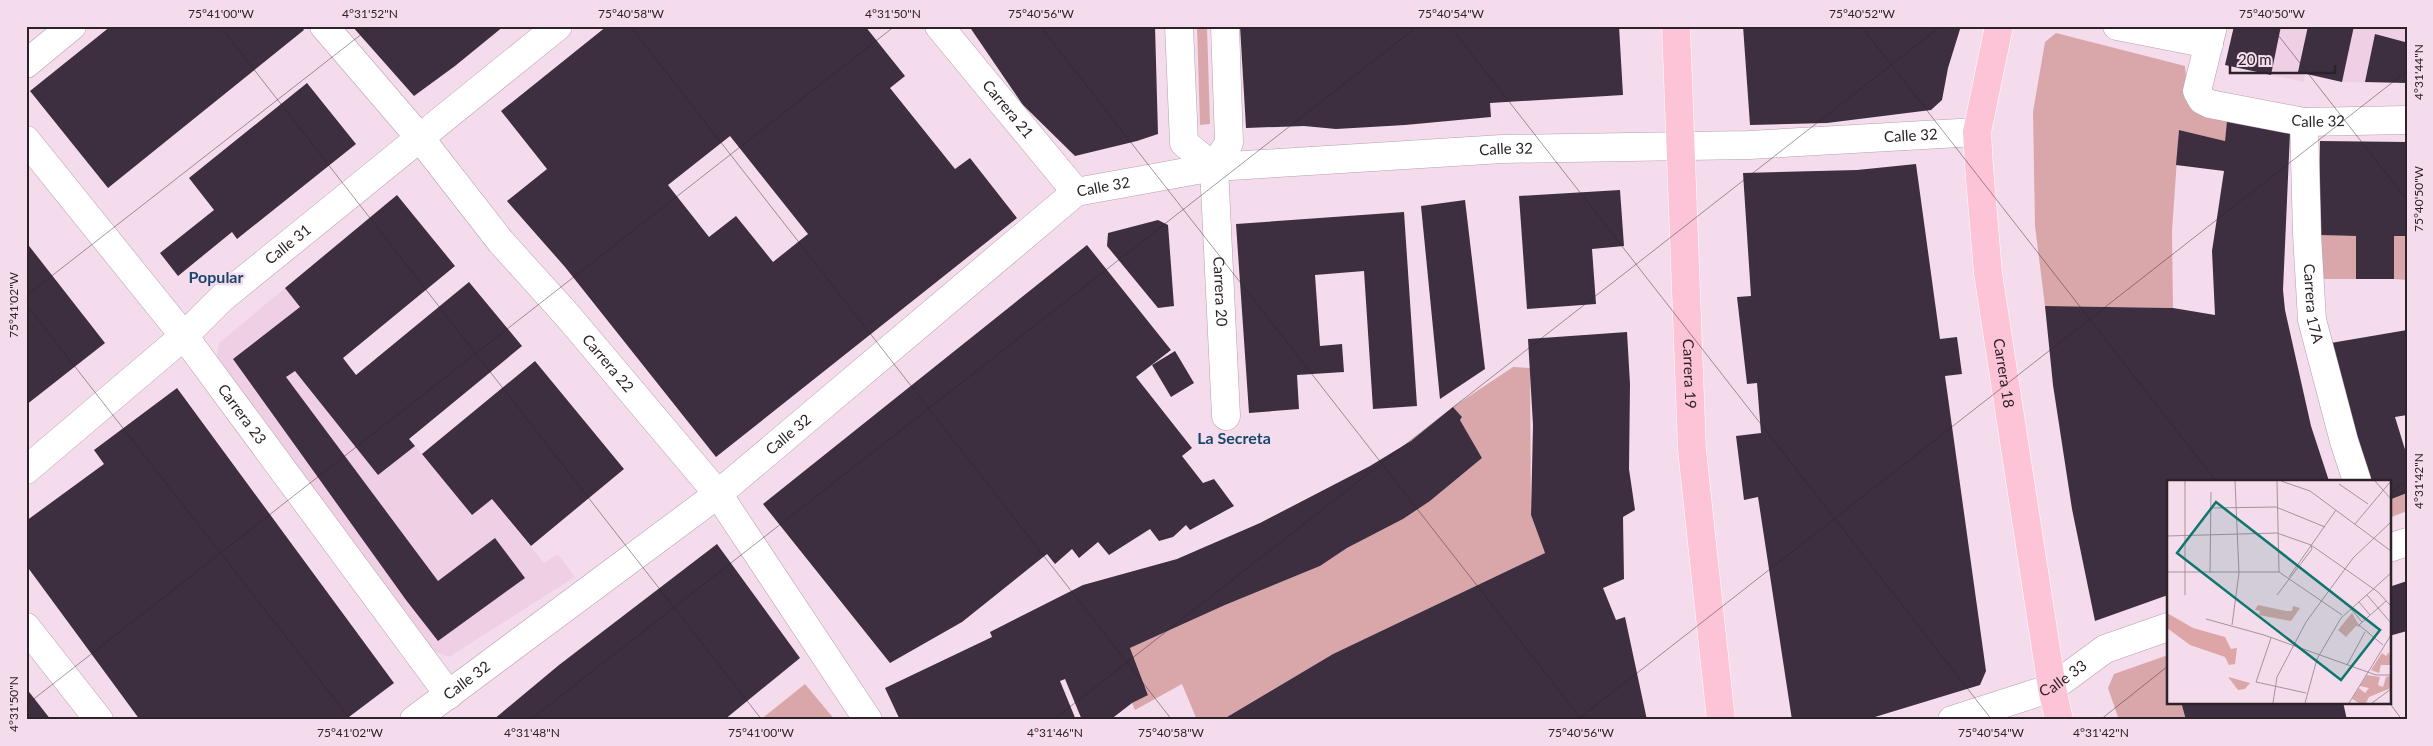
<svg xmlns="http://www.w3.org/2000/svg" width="2433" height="746" font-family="Lato,sans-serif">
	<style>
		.built { fill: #efcfe4 }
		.green { fill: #d9a7a9 }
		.building { fill: #3d2f40; fill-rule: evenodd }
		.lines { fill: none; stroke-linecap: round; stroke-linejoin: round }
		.minor-casing { stroke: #b69ead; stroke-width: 29 }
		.major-casing { stroke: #fff; stroke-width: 29 }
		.minor { stroke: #fff; stroke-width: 28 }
		.major { stroke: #fdc4d8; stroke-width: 28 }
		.ticks { fill: none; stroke: #2c2329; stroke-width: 1; stroke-opacity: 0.45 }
		.labels { text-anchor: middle; stroke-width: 5; stroke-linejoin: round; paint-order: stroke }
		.street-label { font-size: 15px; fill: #2c2329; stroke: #f5dcec }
		.neighbourhood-label { font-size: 16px; font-weight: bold; fill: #17476b; stroke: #f5dcec }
		.inset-road { fill: none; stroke: #a5929e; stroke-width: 1 }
		.view { fill: #0f766e; fill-opacity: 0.15; stroke: #0f766e; stroke-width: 2.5 }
		.inset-edge { fill: none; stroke: #2c2329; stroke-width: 2.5 }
		.neatline { fill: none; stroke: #2c2329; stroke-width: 2 }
		.ticks-label { font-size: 12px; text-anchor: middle; fill: #2c2329 }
	</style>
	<rect width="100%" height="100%" fill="#f5dcec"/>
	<g class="built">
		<path d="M 2234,26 L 2406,26 L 2402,83 L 2342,82 L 2305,74 L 2304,82 L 2225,65 Z"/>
		<path d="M 285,288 L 472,515 L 492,499 L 544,563 L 558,554 L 575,577 L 449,657 L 431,650 L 216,363 L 219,343 Z"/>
	</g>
	<g class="green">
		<path d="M 1197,26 L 1207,26 L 1210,124 L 1200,125 Z"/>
		<path d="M 2056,33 L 2185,66 L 2187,92 L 2229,108 L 2225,141 L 2179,130 L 2172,231 L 2173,308 L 2045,306 L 2035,226 L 2033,112 L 2045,42 Z"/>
		<path d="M 2318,235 L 2356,236 L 2356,279 L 2317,279 Z"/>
		<path d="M 2394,236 L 2407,236 L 2407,280 L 2394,279 Z"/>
		<path d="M 1513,367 L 1530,368 L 1531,515 L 1545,553 L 1333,654 L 1222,720 L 1197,720 L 1182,684 L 1135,710 L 1132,703 L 1148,694 L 1130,648 L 1225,605 L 1320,566 L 1347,548 L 1403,519 L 1430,501 L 1482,458 L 1460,420 L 1462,417 L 1453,407 Z"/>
		<path d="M 2407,493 L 2407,511 L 2389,518 L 2389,500 Z"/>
		<path d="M 2168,655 L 2168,702 L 2181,702 L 2186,720 L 2119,720 L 2108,688 L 2114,674 Z"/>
		<path d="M 805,684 L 835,720 L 760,720 Z"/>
	</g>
	<g class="building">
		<path d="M 111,26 L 301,26 L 304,30 L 108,188 L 30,91 Z"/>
		<path d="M 352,26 L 504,26 L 455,66 L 414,96 Z"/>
		<path d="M 607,26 L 865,26 L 905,76 L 890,88 L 955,169 L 970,158 L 1017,218 L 716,457 L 565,267 L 507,201 L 547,169 L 501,111 ZM 730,136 L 808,234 L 773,262 L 736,216 L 709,237 L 668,185 Z"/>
		<path d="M 969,26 L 1155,26 L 1158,134 L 1137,141 L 1075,156 L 1023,105 Z"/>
		<path d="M 1240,26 L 1619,26 L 1623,95 L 1490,103 L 1491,117 L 1405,125 L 1336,129 L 1304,126 L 1246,128 Z"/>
		<path d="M 1743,26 L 1961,26 L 1948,68 L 1942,100 L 1931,110 L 1827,123 L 1750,125 Z"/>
		<path d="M 2234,26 L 2281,26 L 2271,75 L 2225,65 Z"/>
		<path d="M 2308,26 L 2354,26 L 2342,82 L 2298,72 Z"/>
		<path d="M 2375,34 L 2405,42 L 2407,37 L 2407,83 L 2365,82 Z"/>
		<path d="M 307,83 L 356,144 L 237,239 L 232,232 L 178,276 L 160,253 L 214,210 L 189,178 Z"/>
		<path d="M 2227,121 L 2290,133 L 2283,290 L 2285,310 L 2311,426 L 2329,481 L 2168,481 L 2168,595 L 2095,621 L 2072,509 L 2053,385 L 2045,306 L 2173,308 L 2215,315 L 2212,251 L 2224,171 L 2176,165 L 2179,130 L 2225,141 Z"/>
		<path d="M 2320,141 L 2407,142 L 2407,236 L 2394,236 L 2394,279 L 2356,279 L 2356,236 L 2318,235 Z"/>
		<path d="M 1916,164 L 1940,339 L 1957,337 L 1962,374 L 1945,376 L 1986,671 L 1980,685 L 1865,720 L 1792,720 L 1758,497 L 1744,500 L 1736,436 L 1761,433 L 1757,383 L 1747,384 L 1737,297 L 1751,296 L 1743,173 L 1857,170 Z"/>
		<path d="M 1620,190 L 1624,246 L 1592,249 L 1596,304 L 1527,309 L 1519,196 Z"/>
		<path d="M 397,195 L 455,266 L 343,358 L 356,375 L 469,282 L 522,346 L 409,439 L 415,446 L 378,475 L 295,371 L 286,377 L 438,581 L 495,538 L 525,578 L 438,641 L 406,600 L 233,359 L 300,307 L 285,288 Z"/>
		<path d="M 1465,200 L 1485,369 L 1440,399 L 1421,206 Z"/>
		<path d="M 1404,212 L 1417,406 L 1373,409 L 1364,271 L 1315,275 L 1320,346 L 1342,344 L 1344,372 L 1297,375 L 1299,409 L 1249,413 L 1236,224 Z"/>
		<path d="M 1158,220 L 1168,225 L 1174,306 L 1158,308 L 1107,246 L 1108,233 Z"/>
		<path d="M 26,242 L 105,343 L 26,405 Z"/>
		<path d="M 1087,245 L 1171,350 L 1136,377 L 1192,448 L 1182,456 L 1203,483 L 1214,479 L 1234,506 L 1190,530 L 1186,525 L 1173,537 L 1159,541 L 1150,529 L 1109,555 L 1098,542 L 1079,558 L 1072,549 L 1055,564 L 1047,554 L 962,622 L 890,663 L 763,504 Z"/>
		<path d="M 2407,330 L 2407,415 L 2395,417 L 2407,456 L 2407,493 L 2389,500 L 2389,481 L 2370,481 L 2325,344 Z"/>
		<path d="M 1627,332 L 1630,384 L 1629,469 L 1635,510 L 1623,517 L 1624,579 L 1603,588 L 1616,620 L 1625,617 L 1647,720 L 1222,720 L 1333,654 L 1545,553 L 1531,515 L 1533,425 L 1528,339 Z"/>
		<path d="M 1175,351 L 1194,383 L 1171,397 L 1152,365 Z"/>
		<path d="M 535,361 L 624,469 L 531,546 L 492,499 L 472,515 L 422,454 Z"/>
		<path d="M 177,388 L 394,683 L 345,720 L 140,720 L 26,565 L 26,521 L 104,464 L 94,450 Z"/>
		<path d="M 1453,407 L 1462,417 L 1460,420 L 1482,458 L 1430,501 L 1403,519 L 1347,548 L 1320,566 L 1225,605 L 1130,648 L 1148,695 L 1132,703 L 1110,720 L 1082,720 L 1065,679 L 1060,681 L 1076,720 L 900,720 L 885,688 L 992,637 L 990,632 L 1083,585 L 1177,559 L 1260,523 L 1370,466 L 1411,441 Z"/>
		<path d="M 717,544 L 800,658 L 724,720 L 493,720 L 559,665 Z"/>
		<path d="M 2407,581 L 2407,631 L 2389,636 L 2389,587 Z"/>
		<path d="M 26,688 L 51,720 L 26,720 Z"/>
		<path d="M 2181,702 L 2343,702 L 2347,720 L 2186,720 Z"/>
	</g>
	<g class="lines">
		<g class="minor-casing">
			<g id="minor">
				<path id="s1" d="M 324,26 L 420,138 L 501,242 L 567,315 L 718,494 L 868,720"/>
				<path id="s2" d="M 939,26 L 1076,192"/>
				<path d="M 1179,26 L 1184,143 L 1214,167"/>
				<path id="s3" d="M 1225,26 L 1229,143 L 1214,167 L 1226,416"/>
				<path d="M 2117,26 L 2209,44"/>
				<path id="s4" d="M 2213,26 L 2197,91 L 2202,100 L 2210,104 L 2304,122 L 2407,120"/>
				<path d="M 26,64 L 72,26"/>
				<path id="s5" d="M 2304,122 L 2307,234 L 2312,320 L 2344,441 L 2357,481"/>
				<path id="s6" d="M 26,140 L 184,336 L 449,695"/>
				<path id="s7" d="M 26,470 L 184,336 L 222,298 L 558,26"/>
				<path d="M 2389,548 L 2407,542"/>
				<path d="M 26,627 L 99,720"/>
				<path id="s8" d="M 414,720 L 718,494 L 1076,192 L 1214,167 L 1502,149 L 1749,145 L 1977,132"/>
				<path id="s9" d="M 1952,720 L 2052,688 L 2105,649 L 2168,627"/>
			</g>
		</g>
		<g class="major-casing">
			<g id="major">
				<path id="s10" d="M 1676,26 L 1692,450 L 1721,720"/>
				<path id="s11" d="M 1999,26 L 1977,132 L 1979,166 L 1988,273 L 2052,688 L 2059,720"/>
			</g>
		</g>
		<use href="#minor" class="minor"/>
		<use href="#major" class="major"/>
	</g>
	<path class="ticks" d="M 220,26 L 762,720M 630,26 L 1172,720M 1040,26 L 1582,720M 1450,26 L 1992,720M 1861,26 L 2216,481M 2271,26 L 2407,200M 26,296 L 372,26M 26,304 L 351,720M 2389,494 L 2407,480M 2389,702 L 2402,720M 26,705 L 895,26M 530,720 L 1418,26M 1053,720 L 1941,26M 1577,720 L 2407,71M 2100,720 L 2168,666"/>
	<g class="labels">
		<g class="street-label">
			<text dy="5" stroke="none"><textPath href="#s2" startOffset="108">Carrera 21</textPath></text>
			<text dy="5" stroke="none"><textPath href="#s4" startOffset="196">Calle 32</textPath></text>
			<text dy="5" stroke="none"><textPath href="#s8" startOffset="1685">Calle 32</textPath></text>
			<text dy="5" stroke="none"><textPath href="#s8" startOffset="1280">Calle 32</textPath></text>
			<text dy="5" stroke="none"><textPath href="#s8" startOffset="875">Calle 32</textPath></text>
			<text dy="5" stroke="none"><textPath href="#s7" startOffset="346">Calle 31</textPath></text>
			<text dy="5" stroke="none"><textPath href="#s3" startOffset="270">Carrera 20</textPath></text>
			<text dy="5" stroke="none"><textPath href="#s5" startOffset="182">Carrera 17A</textPath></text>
			<text dy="5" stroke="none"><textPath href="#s1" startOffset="441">Carrera 22</textPath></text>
			<text dy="5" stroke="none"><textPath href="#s11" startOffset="351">Carrera 18</textPath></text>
			<text dy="5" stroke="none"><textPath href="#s10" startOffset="348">Carrera 19</textPath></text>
			<text dy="5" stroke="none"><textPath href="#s6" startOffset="349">Carrera 23</textPath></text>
			<text dy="5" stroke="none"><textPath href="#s8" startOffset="471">Calle 32</textPath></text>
			<text dy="5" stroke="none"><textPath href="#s9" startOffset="119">Calle 33</textPath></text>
			<text dy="5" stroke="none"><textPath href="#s8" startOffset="66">Calle 32</textPath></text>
		</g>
		<g class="neighbourhood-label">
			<text x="216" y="283">Popular</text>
			<text x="1234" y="444">La Secreta</text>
		</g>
	</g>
	<g transform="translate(2167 480)">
		<rect width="224" height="224" fill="#f5dcec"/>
		<path d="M 91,125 L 119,131 L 125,131 L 126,126 L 133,128 L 124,141 L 92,135 L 93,131 L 88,130 ZM 185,133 L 193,147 L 189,146 L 179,157 L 171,150 ZM 222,172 L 224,185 L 214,185 L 212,193 L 204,190 L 215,173 L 219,176 ZM 200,195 L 213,197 L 211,205 L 216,207 L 219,197 L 223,196 L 224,208 L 202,217 L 199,223 L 192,223 L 185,219 L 192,208 L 198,213 L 202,208 L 193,206 ZM 61,197 L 69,199 L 83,203 L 78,209 L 71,210 Z" fill="#d9a7a9"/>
		<path d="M 0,133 L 26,148 L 58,157 L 64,169 L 70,168 L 68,184 L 62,185 L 58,177 L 23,165 L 0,148 Z" fill="#dea5a7"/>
		<path class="inset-road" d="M 18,1 L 18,115M 110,1 L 112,92M 114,1 L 143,11 L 224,71M 208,1 L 224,19M 172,4 L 201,24M 44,28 L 109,27 L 158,47M 188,44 L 224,1M 0,56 L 110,53 L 144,65 L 211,112 L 224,126M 0,92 L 112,92 L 175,135M 43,93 L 44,12M 122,97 L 169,30M 110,115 L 145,69 L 144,65M 200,115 L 224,143M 192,122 L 203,135M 184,129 L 195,142M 39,139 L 97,155 L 209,195 L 224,195M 65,145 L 72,93 L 68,1M 104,158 L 89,202 L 139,213M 216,165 L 192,145 L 219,121M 180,185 L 198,152M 106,223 L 110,197 L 139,142 L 186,78 L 224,42M 138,223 L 150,179 L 174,138 L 224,93M 182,223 L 224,155M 205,223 L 224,209"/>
		<path class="view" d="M 49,22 L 213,150 L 174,200 L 10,73 Z"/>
		<rect width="224" height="224" class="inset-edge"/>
	</g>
	<rect width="2433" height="746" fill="none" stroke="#f5dcec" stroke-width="55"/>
	<path d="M2230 65v8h105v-8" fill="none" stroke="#2c2329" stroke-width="2.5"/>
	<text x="2238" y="65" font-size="15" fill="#2c2329" stroke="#f5dcec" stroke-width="4" paint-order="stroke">20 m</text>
	<rect x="28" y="28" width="2378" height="690" class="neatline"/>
	<g class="ticks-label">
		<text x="221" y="18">75°41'00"W</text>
		<text x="370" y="18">4°31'52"N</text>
		<text x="631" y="18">75°40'58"W</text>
		<text x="893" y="18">4°31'50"N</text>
		<text x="1041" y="18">75°40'56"W</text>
		<text x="1451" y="18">75°40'54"W</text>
		<text x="1862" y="18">75°40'52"W</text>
		<text x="2272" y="18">75°40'50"W</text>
		<text transform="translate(2419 72) rotate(-90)" y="4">4°31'44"N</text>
		<text transform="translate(2419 199) rotate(-90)" y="4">75°40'50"W</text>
		<text transform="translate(14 305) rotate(-90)" y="4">75°41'02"W</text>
		<text transform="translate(2419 481) rotate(-90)" y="4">4°31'42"N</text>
		<text transform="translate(14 704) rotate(-90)" y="4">4°31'50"N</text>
		<text x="350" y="737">75°41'02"W</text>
		<text x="532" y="737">4°31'48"N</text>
		<text x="761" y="737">75°41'00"W</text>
		<text x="1055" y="737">4°31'46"N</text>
		<text x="1171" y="737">75°40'58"W</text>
		<text x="1581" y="737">75°40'56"W</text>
		<text x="1991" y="737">75°40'54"W</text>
		<text x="2101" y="737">4°31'42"N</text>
	</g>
</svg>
